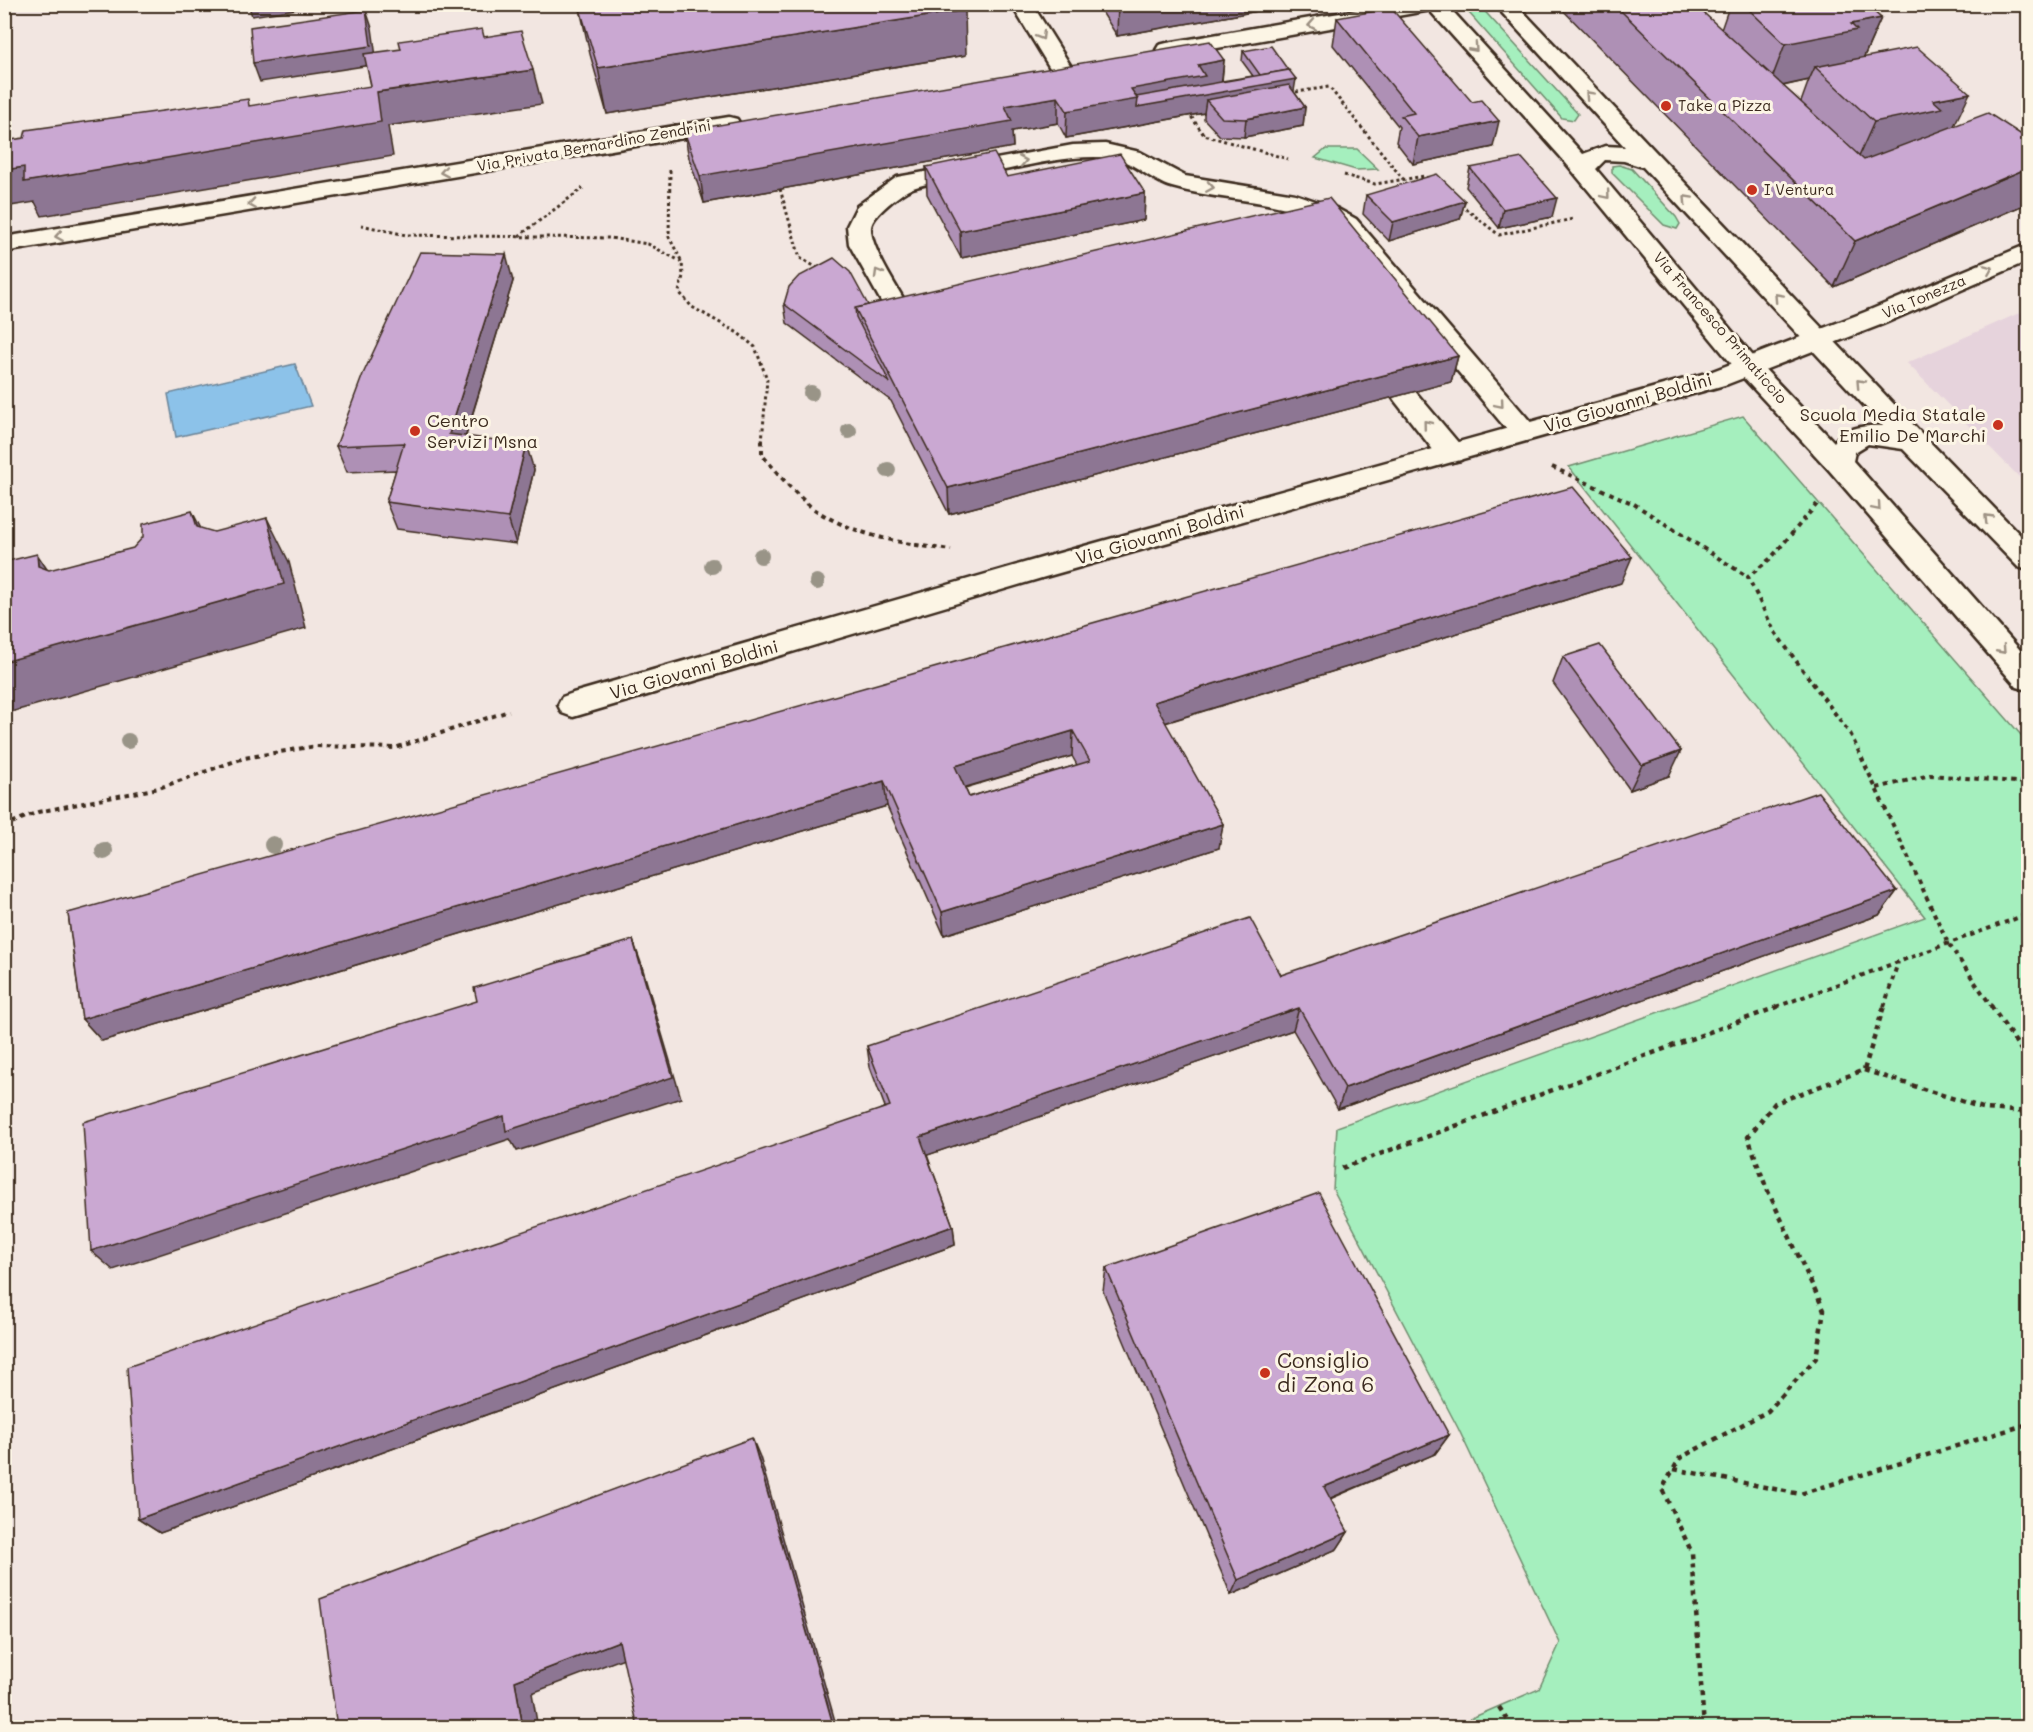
<svg xmlns="http://www.w3.org/2000/svg" width="2033" height="1732" font-family="Mali,sans-serif">
	<style>
		.built { fill: #e6d3dc }
		.green { fill: #a5efbe; stroke: #708c6e; stroke-width: 1.5 }
		.water { fill: #8cc2e9; stroke: #6c8598; stroke-width: 1.5 }
		.lines { fill: none; stroke-linecap: round; stroke-linejoin: round }
		.service-casing { stroke: #3b2a1e; stroke-width: 5 }
		.minor-casing { stroke: #3b2a1e; stroke-width: 5 }
		.tertiary-casing { stroke: #3b2a1e; stroke-width: 5 }
		.path-far2 { stroke: #3b2a1e; stroke-width: 3; stroke-dasharray: 3 3; stroke-linecap: butt }
		.path-far1 { stroke: #3b2a1e; stroke-width: 4; stroke-dasharray: 4.5 4.5; stroke-linecap: butt }
		.path { stroke: #3b2a1e; stroke-width: 4.5; stroke-dasharray: 5 5; stroke-linecap: butt }
		.service { fill: #fcf5e5; fill-rule: evenodd }
		.minor { fill: #fcf5e5; fill-rule: evenodd }
		.tertiary { fill: #fcf5e5; fill-rule: evenodd }
		.tree { fill: #999487 }
		.wall { fill: #ae90b5; stroke: #3b2a1e; stroke-width: 1.5; fill-rule: evenodd }
		.shaded-wall { fill: #8d7693; stroke: #3b2a1e; stroke-width: 1.5 }
		.building { fill: #caa8d2; stroke: #3b2a1e; stroke-width: 1.5; fill-rule: evenodd }
		.oneway { stroke: #9c9082 }
		.poi-dot { fill: #c8321e; stroke: #fcf5e5; stroke-width: 2 }
		.labels { text-anchor: middle; stroke-width: 6; stroke-linejoin: round; paint-order: stroke }
		.far-poi-label { font-size: 15px; fill: #3b2a1e; stroke: #fcf5e5; text-anchor: start }
		.far-street-label { font-size: 15px; fill: #3b2a1e; stroke: #fcf5e5 }
		.street-label { font-size: 18px; fill: #3b2a1e; stroke: #fcf5e5 }
		.poi-label { font-size: 18px; fill: #3b2a1e; stroke: #fcf5e5; text-anchor: end }
		.near-poi-label { font-size: 21px; fill: #3b2a1e; stroke: #fcf5e5; text-anchor: start }
	</style>
	<rect width="100%" height="100%" fill="#f2e6e1"/>
	<filter id="ink" filterUnits="userSpaceOnUse"><feTurbulence type="fractalNoise" baseFrequency=".0167" numOctaves="2"/><feDisplacementMap in="SourceGraphic" scale="12" xChannelSelector="R" yChannelSelector="G"/><feConvolveMatrix kernelMatrix="1 2 1 2 8 2 1 2 1" color-interpolation-filters="sRGB"/></filter>
	<g filter="url(#ink)">
		<path class="built" d="M 2028,309 L 2028,486 L 1907,363 Z"/>
		<g class="green">
			<path d="M 1462,5 L 1479,5 L 1578,114 L 1574,120 L 1562,118 Z"/>
			<path d="M 1326,149 L 1357,149 L 1378,169 L 1356,170 L 1315,158 Z"/>
			<path d="M 1619,165 L 1632,169 L 1676,217 L 1680,224 L 1677,229 L 1664,225 L 1612,173 L 1612,166 Z"/>
			<path d="M 1743,416 L 2028,743 L 2028,1727 L 1451,1727 L 1539,1689 L 1560,1643 L 1458,1428 L 1333,1189 L 1337,1127 L 1925,917 L 1569,467 Z"/>
		</g>
		<path class="water" d="M 295,364 L 311,406 L 176,437 L 168,394 Z"/>
		<g class="lines">
			<g class="service-casing">
				<g id="service">
					<path d="M 1105,144 L 1140,152 L 1185,176 L 1295,194 L 1336,208 L 1356,219 L 1534,426 L 1538,432 L 1534,438 L 1524,441 L 1514,438 L 1338,229 C 1281,196 1232,204 1172,187 C 1150,181 1135,161 1111,158 C 1068,153 1010,170 967,178 C 950,181 929,182 913,188 C 902,192 872,215 871,227 C 869,248 907,303 919,324 L 915,330 L 906,332 L 897,330 L 849,244 L 847,226 L 857,206 L 897,177 L 1073,145 Z"/>
					<path d="M 1404,386 L 1413,389 L 1461,446 L 1465,453 L 1461,460 L 1451,462 L 1441,460 L 1395,401 L 1391,395 L 1395,389 Z"/>
				</g>
			</g>
			<g class="minor-casing">
				<g id="minor">
					<path d="M 1011,4 L 1032,4 L 1072,68 L 1069,73 L 1061,75 L 1053,73 Z"/>
					<path d="M 1391,4 L 1441,4 L 1439,9 L 1431,10 L 1167,57 L 1159,55 L 1156,50 L 1159,45 L 1167,43 Z"/>
					<path d="M 729,117 L 737,119 L 740,124 L 737,129 L 4,252 L 4,237 Z"/>
					<path d="M 2028,244 L 2028,261 L 1883,324 L 1728,384 L 1045,577 L 573,717 L 562,713 L 558,705 L 562,697 L 573,693 L 1045,557 L 1710,372 L 1865,312 Z"/>
				</g>
			</g>
			<g class="tertiary-casing">
				<path id="tertiary" d="M 1424,4 L 1446,4 L 1583,154 L 1605,146 L 1625,147 L 1494,4 L 1516,4 L 1923,435 L 2028,543 L 2028,570 L 2018,567 L 1903,449 L 1868,444 L 1855,452 L 1853,461 L 2028,659 L 2028,690 L 2017,687 L 1829,470 L 1740,374 L 1560,156 ZM 1605,160 L 1624,161 L 1643,167 L 1883,426 C 1866,425 1845,427 1834,442 L 1758,362 L 1596,169 Z"/>
			</g>
			<g class="path-far2">
				<path d="M 1290,93 L 1329,87 L 1403,179"/>
				<path d="M 1188,112 L 1204,135 L 1288,159"/>
				<path d="M 670,170 L 669,237 L 682,262"/>
				<path d="M 1344,175 L 1375,184 L 1425,176 L 1429,179"/>
				<path d="M 780,189 L 800,258 L 821,270"/>
				<path d="M 1461,205 L 1499,235 L 1573,219"/>
				<path d="M 361,225 L 406,235 L 610,238 L 648,244 L 682,262 L 683,276 L 679,292 L 692,307 L 738,333 L 755,347 L 767,379 L 762,442"/>
				<path d="M 519,236 L 583,188"/>
			</g>
			<g class="path-far1">
				<path d="M 762,440 L 762,455 C 777,472 792,491 810,506 C 849,535 904,544 951,550"/>
				<path d="M 1552,467 L 1634,504 L 1748,577"/>
				<path d="M 1817,504 L 1771,558 L 1748,577 L 1774,631 L 1851,735 L 1948,943 L 1992,1007"/>
				<path d="M 1877,788 L 1930,775 L 2028,783"/>
				<path d="M 4,826 L 38,812 L 159,788 L 244,758 L 316,746 L 395,748 L 509,711"/>
				<path d="M 1776,1007 L 2028,914"/>
				<path d="M 1884,1007 L 1898,962"/>
			</g>
			<g class="path">
				<path d="M 1991,1006 L 2028,1060"/>
				<path d="M 1864,1070 L 1986,1109 L 2028,1112"/>
				<path d="M 1342,1168 L 1780,1006"/>
				<path d="M 1674,1469 L 1800,1494 L 2028,1424"/>
				<path d="M 1499,1707 L 1513,1728"/>
				<path d="M 1704,1728 L 1692,1553 L 1662,1489 L 1680,1458 L 1768,1411 L 1816,1358 L 1824,1310 L 1766,1187 L 1748,1137 L 1775,1103 L 1864,1070 L 1884,1006"/>
			</g>
			<use href="#service" class="service"/>
			<use href="#minor" class="minor"/>
			<use href="#tertiary" class="tertiary"/>
		</g>
		<g class="tree">
			<circle cx="811" cy="393" r="8"/>
			<circle cx="849" cy="431" r="8"/>
			<circle cx="888" cy="470" r="8"/>
			<circle cx="761" cy="556" r="8"/>
			<circle cx="712" cy="566" r="8"/>
			<circle cx="817" cy="582" r="8"/>
			<circle cx="128" cy="741" r="8"/>
			<circle cx="273" cy="845" r="9"/>
			<circle cx="104" cy="851" r="9"/>
		</g>
		<g class="wall">
			<path d="M 1097,4 L 1297,4 L 1117,36 Z"/>
			<path d="M 1557,4 L 1694,4 L 1721,30 L 1730,4 L 1865,4 L 1881,18 L 1864,57 L 1954,126 L 2028,139 L 2028,203 L 1834,287 ZM 1809,80 L 1801,102 L 1783,86 Z"/>
			<path d="M 580,9 L 966,55 L 607,114 L 590,54 Z"/>
			<path d="M 1337,18 L 1493,147 L 1413,164 L 1396,142 L 1399,127 L 1333,45 Z"/>
			<path d="M 1243,51 L 1294,92 L 1305,107 L 1303,126 L 1244,137 L 1220,136 L 1204,119 L 1204,113 L 1066,138 L 1058,123 L 1012,131 L 1013,147 L 704,203 L 689,158 L 684,131 L 1224,60 L 1222,81 L 1253,76 L 1242,61 Z"/>
			<path d="M 926,167 L 1145,193 L 1144,220 L 961,258 L 927,194 Z"/>
			<path d="M 1470,168 L 1552,217 L 1499,228 L 1466,187 Z"/>
			<path d="M 1366,195 L 1465,201 L 1460,219 L 1389,241 L 1363,214 Z"/>
			<path d="M 513,281 L 466,436 L 534,470 L 516,544 L 397,529 L 386,502 L 396,470 L 347,472 L 336,446 Z"/>
			<path d="M 784,304 L 868,305 L 1458,356 L 1451,382 L 949,514 L 891,401 L 787,323 Z"/>
			<path d="M 1621,583 L 1165,723 L 1223,824 L 1219,848 L 944,935 L 887,806 L 102,1041 L 82,1019 L 68,913 ZM 1072,756 L 1077,765 L 969,797 L 965,788 Z"/>
			<path d="M 1563,657 L 1669,776 L 1630,790 L 1553,683 Z"/>
			<path d="M 1897,891 L 1879,915 L 1338,1109 L 1293,1030 L 927,1155 L 953,1226 L 955,1245 L 160,1533 L 138,1519 L 885,1107 L 870,1067 L 867,1046 L 1281,975 Z"/>
			<path d="M 1106,1268 L 1449,1435 L 1435,1454 L 1330,1499 L 1348,1532 L 1337,1549 L 1231,1595 L 1103,1291 Z"/>
		</g>
		<g class="shaded-wall">
			<path d="M 248,4 L 329,4 L 252,16 Z"/>
			<path d="M 577,4 L 601,4 L 578,8 Z"/>
			<path d="M 1118,4 L 1297,4 L 1117,36 Z"/>
			<path d="M 366,10 L 372,28 L 377,64 L 260,82 L 253,63 Z"/>
			<path d="M 965,10 L 966,55 L 607,114 L 598,68 Z"/>
			<path d="M 1881,18 L 1861,63 L 1815,67 L 1809,80 L 1768,89 L 1785,44 L 1851,24 Z"/>
			<path d="M 1224,60 L 1221,87 L 1296,79 L 1293,97 L 1206,100 L 1204,113 L 1066,138 L 1067,111 L 1198,65 Z"/>
			<path d="M 533,70 L 542,104 L 388,126 L 393,156 L 42,216 L 35,202 L 4,207 L 4,170 L 24,167 L 377,92 Z"/>
			<path d="M 1970,93 L 1948,138 L 1854,167 L 1874,122 L 1933,100 Z"/>
			<path d="M 1058,97 L 1058,123 L 1012,131 L 1013,147 L 704,203 L 700,176 L 1005,106 Z"/>
			<path d="M 1305,107 L 1303,126 L 1244,137 L 1246,119 Z"/>
			<path d="M 1499,121 L 1493,147 L 1413,164 L 1418,137 Z"/>
			<path d="M 2028,168 L 2028,203 L 1834,287 L 1855,241 Z"/>
			<path d="M 1145,193 L 1144,220 L 961,258 L 960,231 Z"/>
			<path d="M 1557,198 L 1552,217 L 1499,228 L 1503,209 Z"/>
			<path d="M 1465,201 L 1460,219 L 1389,241 L 1393,222 Z"/>
			<path d="M 506,254 L 513,281 L 458,461 L 449,434 Z"/>
			<path d="M 1458,356 L 1451,382 L 949,514 L 948,488 Z"/>
			<path d="M 526,444 L 534,470 L 516,544 L 508,518 Z"/>
			<path d="M 192,511 L 215,556 L 197,527 Z"/>
			<path d="M 267,518 L 289,562 L 306,628 L 4,714 L 4,662 Z"/>
			<path d="M 37,554 L 66,598 L 38,566 Z"/>
			<path d="M 1632,557 L 1621,583 L 1151,727 L 1154,702 Z"/>
			<path d="M 1073,731 L 1072,756 L 956,790 L 955,766 Z"/>
			<path d="M 1681,751 L 1669,776 L 1630,790 L 1642,765 Z"/>
			<path d="M 884,781 L 887,806 L 102,1041 L 82,1019 Z"/>
			<path d="M 1223,824 L 1219,848 L 944,935 L 942,912 Z"/>
			<path d="M 1897,891 L 1879,915 L 1338,1109 L 1345,1088 Z"/>
			<path d="M 633,940 L 641,963 L 681,1098 L 517,1151 L 510,1139 L 113,1270 L 91,1251 Z"/>
			<path d="M 1299,1008 L 1293,1030 L 922,1157 L 920,1137 Z"/>
			<path d="M 953,1226 L 955,1245 L 160,1533 L 138,1519 Z"/>
			<path d="M 1449,1435 L 1435,1454 L 1314,1505 L 1324,1487 Z"/>
			<path d="M 752,1438 L 760,1457 L 837,1728 L 834,1728 Z"/>
			<path d="M 1348,1532 L 1337,1549 L 1231,1595 L 1238,1580 Z"/>
			<path d="M 619,1641 L 632,1655 L 532,1693 L 538,1728 L 523,1728 L 515,1681 Z"/>
		</g>
		<g class="building">
			<path d="M 611,4 L 962,4 L 965,10 L 598,68 L 580,9 Z"/>
			<path d="M 1614,4 L 1694,4 L 1864,160 L 1988,113 L 2028,139 L 2028,168 L 1855,241 Z"/>
			<path d="M 1743,4 L 1865,4 L 1881,18 L 1851,24 L 1857,30 L 1785,44 Z"/>
			<path d="M 1391,8 L 1472,102 L 1481,100 L 1499,121 L 1418,137 L 1401,116 L 1414,113 L 1337,18 Z"/>
			<path d="M 366,10 L 371,46 L 253,63 L 250,27 Z"/>
			<path d="M 482,29 L 484,37 L 521,31 L 533,70 L 377,92 L 381,122 L 24,182 L 24,167 L 4,170 L 4,141 L 24,138 L 26,130 L 248,99 L 249,106 L 371,86 L 364,54 L 401,49 L 399,41 Z"/>
			<path d="M 1210,41 L 1224,60 L 1198,65 L 1205,76 L 1131,89 L 1138,99 L 1067,111 L 1058,97 L 1005,106 L 1012,121 L 700,176 L 684,131 Z"/>
			<path d="M 1271,46 L 1288,70 L 1260,75 L 1243,51 Z"/>
			<path d="M 1917,47 L 1970,93 L 1933,100 L 1942,108 L 1874,122 L 1815,67 Z"/>
			<path d="M 1289,70 L 1296,79 L 1137,107 L 1138,99 L 1136,97 Z"/>
			<path d="M 1289,85 L 1305,107 L 1246,119 L 1222,118 L 1206,100 Z"/>
			<path d="M 994,153 L 1007,177 L 1120,154 L 1145,193 L 960,231 L 926,167 Z"/>
			<path d="M 1522,158 L 1557,198 L 1503,209 L 1470,168 Z"/>
			<path d="M 1437,174 L 1465,201 L 1393,222 L 1366,195 Z"/>
			<path d="M 1329,198 L 1458,356 L 948,488 L 855,308 Z"/>
			<path d="M 420,252 L 506,254 L 449,434 L 526,444 L 508,518 L 386,502 L 404,443 L 336,446 L 363,374 Z"/>
			<path d="M 834,258 L 850,272 L 868,305 L 855,308 L 856,317 L 890,383 L 784,304 L 789,287 L 798,277 Z"/>
			<path d="M 1573,487 L 1632,557 L 1154,702 L 1223,824 L 942,912 L 884,781 L 82,1019 L 68,913 ZM 1073,731 L 1090,761 L 969,797 L 955,766 Z"/>
			<path d="M 192,511 L 197,527 L 214,532 L 267,518 L 284,584 L 4,662 L 4,562 L 37,554 L 38,566 L 49,570 L 133,548 L 143,537 L 143,524 Z"/>
			<path d="M 1600,645 L 1681,751 L 1642,765 L 1563,657 Z"/>
			<path d="M 1818,792 L 1897,891 L 1345,1088 L 1299,1008 L 920,1137 L 953,1226 L 138,1519 L 127,1367 L 890,1106 L 867,1046 L 1250,918 L 1281,975 Z"/>
			<path d="M 633,940 L 673,1077 L 506,1131 L 504,1116 L 91,1251 L 83,1122 L 477,1001 L 474,988 Z"/>
			<path d="M 1319,1193 L 1449,1435 L 1324,1487 L 1348,1532 L 1238,1580 L 1106,1268 Z"/>
			<path d="M 752,1438 L 834,1728 L 638,1728 L 619,1641 L 515,1681 L 523,1728 L 337,1728 L 320,1599 Z"/>
		</g>
		<defs><path id="oneway-chevron" d="M-2-3.5L2.5 0L-2 3.5" fill="none" stroke-width="1.6" stroke-linecap="round" stroke-linejoin="round" transform="scale(1.5)"/></defs>
		<g class="oneway">
			<use href="#oneway-chevron" transform="translate(1312 25) rotate(170)"/>
			<use href="#oneway-chevron" transform="translate(1041 36) rotate(59)"/>
			<use href="#oneway-chevron" transform="translate(1474 48) rotate(48)"/>
			<use href="#oneway-chevron" transform="translate(1589 95) rotate(-133)"/>
			<use href="#oneway-chevron" transform="translate(1023 161) rotate(-10)"/>
			<use href="#oneway-chevron" transform="translate(444 172) rotate(170)"/>
			<use href="#oneway-chevron" transform="translate(1210 187) rotate(9)"/>
			<use href="#oneway-chevron" transform="translate(1606 195) rotate(50)"/>
			<use href="#oneway-chevron" transform="translate(1687 199) rotate(-133)"/>
			<use href="#oneway-chevron" transform="translate(252 204) rotate(171)"/>
			<use href="#oneway-chevron" transform="translate(59 236) rotate(171)"/>
			<use href="#oneway-chevron" transform="translate(1989 269) rotate(-23)"/>
			<use href="#oneway-chevron" transform="translate(878 273) rotate(-120)"/>
			<use href="#oneway-chevron" transform="translate(1778 297) rotate(-133)"/>
			<use href="#oneway-chevron" transform="translate(1860 383) rotate(-133)"/>
			<use href="#oneway-chevron" transform="translate(1500 404) rotate(50)"/>
			<use href="#oneway-chevron" transform="translate(1427 424) rotate(-129)"/>
			<use href="#oneway-chevron" transform="translate(1877 507) rotate(49)"/>
			<use href="#oneway-chevron" transform="translate(1988 518) rotate(-134)"/>
			<use href="#oneway-chevron" transform="translate(2002 650) rotate(48)"/>
		</g>
	</g>
	<g class="poi-dot">
		<circle cx="1666" cy="106" r="6"/>
		<circle cx="1752" cy="190" r="6"/>
		<circle cx="1998" cy="425" r="6"/>
		<circle cx="415" cy="431" r="6"/>
		<circle cx="1265" cy="1373" r="6"/>
	</g>
	<g class="labels">
		<g class="far-poi-label">
			<text x="1678" y="111">Take a Pizza</text>
			<text x="1764" y="195">I Ventura</text>
		</g>
		<g class="far-street-label">
			<text transform="translate(594 146) rotate(-10)" y="5">Via Privata Bernardino Zendrini</text>
			<text transform="translate(1924 297) rotate(-23)" y="5">Via Tonezza</text>
			<text transform="translate(1720 328) rotate(49)" y="5">Via Francesco Primaticcio</text>
		</g>
		<g class="street-label">
			<text transform="translate(1628 403) rotate(-16)" y="6">Via Giovanni Boldini</text>
			<text transform="translate(1160 535) rotate(-16)" y="6">Via Giovanni Boldini</text>
			<text transform="translate(694 670) rotate(-16)" y="6">Via Giovanni Boldini</text>
		</g>
		<g class="poi-label">
			<text x="1986" y="421">Scuola Media Statale<tspan x="1986" dy="21">Emilio De Marchi</tspan></text>
			<text x="427" y="427" text-anchor="start">Centro<tspan x="427" dy="21">Servizi Msna</tspan></text>
		</g>
		<g class="near-poi-label">
			<text x="1277" y="1368">Consiglio<tspan x="1277" dy="24">di Zona 6</tspan></text>
		</g>
	</g>
	<rect width="2033" height="1732" fill="none" stroke="#fcf5e5" stroke-width="24"/>
	<rect x="12" y="12" width="2009" height="1708" fill="none" stroke="#3b2a1e" stroke-width="2" filter="url(#ink)"/>
</svg>
